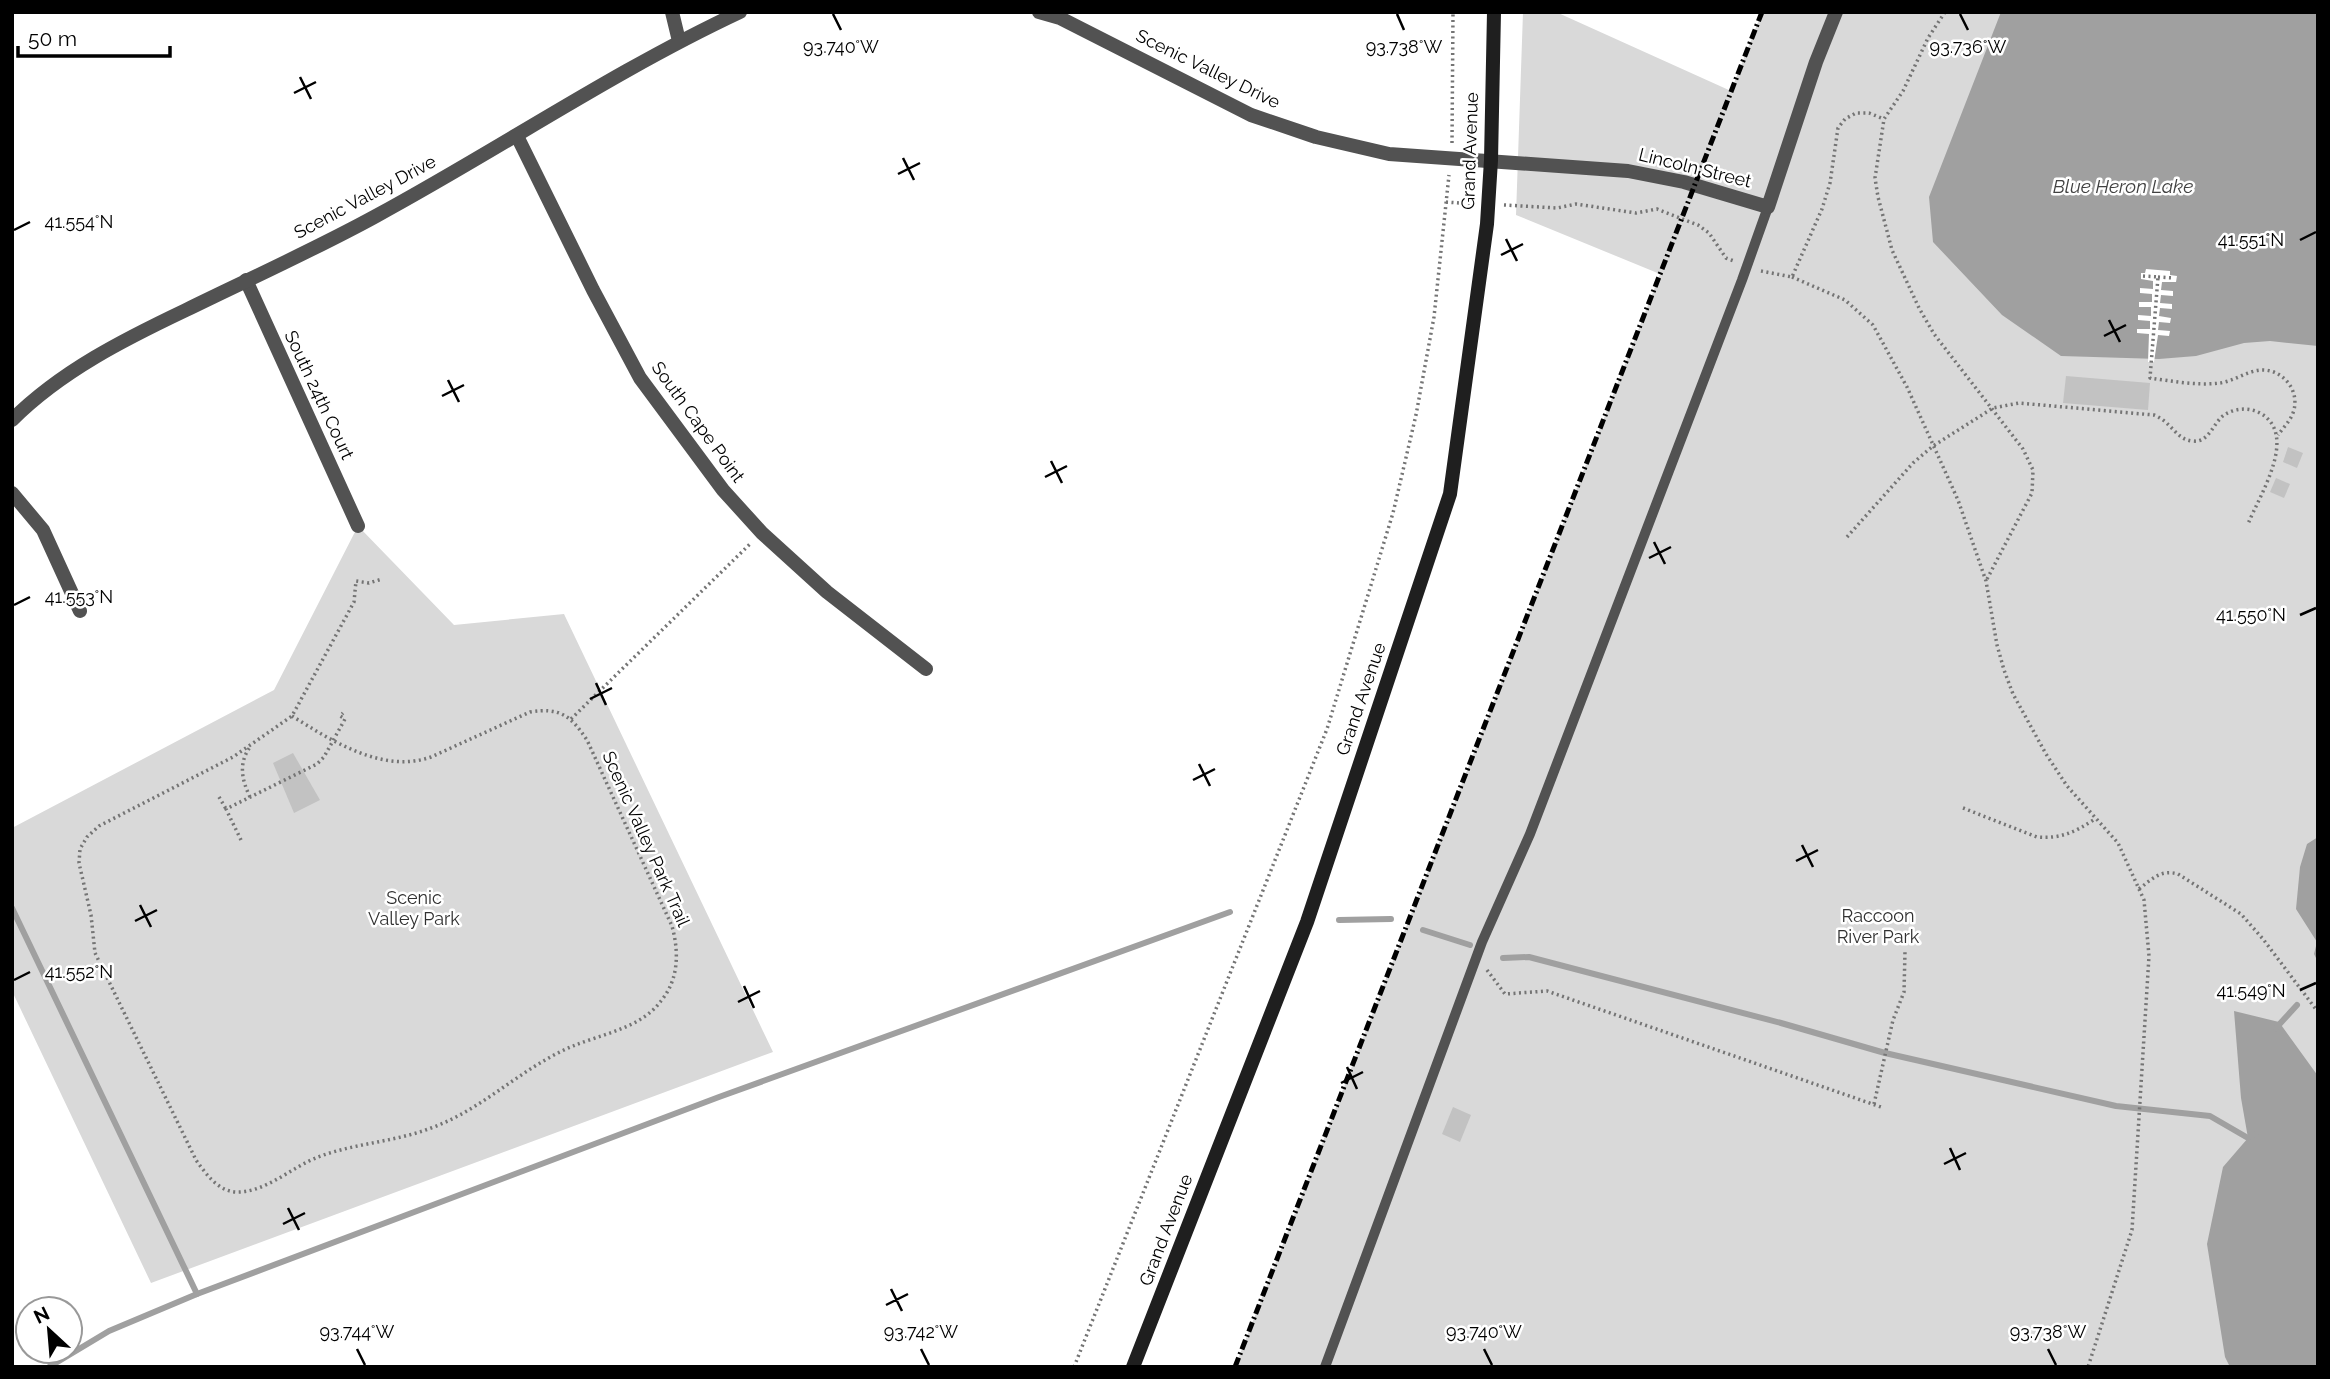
<svg xmlns="http://www.w3.org/2000/svg" width="2330" height="1379" font-family="Raleway,sans-serif">
	<style>
		.green { fill: #d9d9d9 }
		.water { fill: #a0a0a0 }
		.pier { fill: #fff }
		.lines { fill: none; stroke-linecap: round; stroke-linejoin: round }
		.stream { stroke: #a0a0a0; stroke-width: 6 }
		.building { fill: #c2c2c2 }
		.path { stroke: #747474; stroke-width: 3.5; stroke-dasharray: 2 3.5; stroke-linecap: butt }
		.service { stroke: #525252; stroke-width: 10 }
		.minor { stroke: #525252; stroke-width: 14 }
		.secondary { stroke: #1f1f1f; stroke-width: 14 }
		.rail { stroke: #000; stroke-width: 5; stroke-dasharray: 10 3.5 2 3.5; stroke-linecap: butt }
		.ticks { fill: none; stroke: #000; stroke-width: 2.5 }
		.labels { text-anchor: middle; stroke-width: 5; stroke-linejoin: round; paint-order: stroke }
		.street-label { font-size: 18px; fill: #000; stroke: #fff }
		.park-label { font-size: 18px; fill: #303030; stroke: #fff }
		.water-label { font-size: 19px; font-style: italic; fill: #414141; stroke: #fff }
		.ticks-label { font-size: 18px; text-anchor: middle; fill: #000; stroke: #fff; stroke-width: 5; stroke-linejoin: round; paint-order: stroke }
	</style>
	<rect width="100%" height="100%" fill="#fff"/>
	<g class="green">
		<path d="M 1523,12 L 1556,12 L 1731,91 L 1762,12 L 2318,12 L 2318,1367 L 1235,1367 L 1660,274 L 1516,215 Z"/>
		<path d="M 358,526 L 454,625 L 564,614 L 773,1052 L 151,1283 L 12,991 L 12,828 L 274,690 Z"/>
	</g>
	<g class="water">
		<path d="M 2001,12 L 2318,12 L 2318,346 L 2270,341 L 2244,343 L 2196,356 L 2159,359 L 2061,356 L 2002,315 L 1933,242 L 1929,197 Z"/>
		<path d="M 2318,837 L 2318,962 L 2314,954 L 2317,942 L 2296,909 L 2300,867 L 2307,844 Z"/>
		<path d="M 2234,1011 L 2279,1022 L 2318,1076 L 2318,1367 L 2230,1367 L 2225,1357 L 2207,1244 L 2223,1167 L 2248,1138 L 2241,1098 Z"/>
	</g>
	<path class="pier" d="M 2146,269 L 2170,271 L 2170,275 L 2177,276 L 2176,282 L 2162,282 L 2161,290 L 2173,291 L 2173,296 L 2161,295 L 2160,303 L 2172,304 L 2172,309 L 2160,308 L 2159,316 L 2171,318 L 2170,323 L 2159,322 L 2158,330 L 2170,331 L 2169,336 L 2158,335 L 2154,362 L 2148,362 L 2149,334 L 2137,333 L 2137,329 L 2150,329 L 2150,321 L 2138,320 L 2138,315 L 2151,316 L 2151,307 L 2139,307 L 2139,302 L 2152,302 L 2152,294 L 2140,293 L 2140,288 L 2153,289 L 2153,281 L 2141,279 L 2141,273 L 2145,273 Z"/>
	<g class="lines">
		<g class="stream">
			<path d="M 12,908 L 197,1294"/>
			<path d="M 1339,920 L 1391,919"/>
			<path d="M 1423,930 L 1470,945"/>
			<path d="M 1503,958 L 1529,957 L 1781,1023 L 1885,1053 L 2116,1106 L 2210,1116 L 2248,1138 L 2255,1134"/>
			<path d="M 2276,1028 L 2297,1005"/>
			<path d="M 49,1367 L 109,1331 L 197,1294 L 719,1097 L 1230,912"/>
		</g>
	</g>
	<g class="building">
		<path d="M 2066,376 L 2150,383 L 2148,410 L 2063,403 Z"/>
		<path d="M 2288,447 L 2303,453 L 2297,468 L 2283,462 Z"/>
		<path d="M 2276,478 L 2290,484 L 2284,498 L 2270,492 Z"/>
		<path d="M 293,753 L 320,800 L 294,813 L 273,763 Z"/>
		<path d="M 1453,1107 L 1471,1115 L 1460,1142 L 1442,1134 Z"/>
	</g>
	<g class="lines">
		<g class="path">
			<path d="M 1945,12 L 1928,38 L 1903,91 L 1884,119 L 1875,178 L 1878,197 L 1892,250 L 1919,308 L 1934,334 L 2023,449 L 2033,470 L 2032,493 L 1986,581"/>
			<path d="M 1452,143 L 1453,12"/>
			<path d="M 1446,202 L 1472,204"/>
			<path d="M 1504,205 L 1557,208 L 1576,204 L 1636,213 L 1657,209 L 1698,225 L 1709,233 L 1726,258 L 1734,261"/>
			<path d="M 1761,271 L 1792,277 L 1822,209 L 1830,183 L 1838,128 L 1845,119 L 1856,113 L 1869,113 L 1884,119"/>
			<path d="M 2143,276 L 2158,277 L 2150,378 C 2171,381 2198,386 2220,383 C 2234,381 2247,371 2261,370 C 2283,369 2301,391 2293,413 C 2290,421 2283,428 2278,435"/>
			<path d="M 1792,277 L 1845,300 L 1873,325 L 1907,387 L 1958,500 L 1986,581 L 1997,645 L 2004,670 L 2013,694 L 2046,754 L 2067,786 L 2118,843 L 2144,900 L 2149,956 L 2132,1230 L 2088,1367"/>
			<path d="M 2158,277 L 2174,278"/>
			<path d="M 1847,537 L 1913,463 L 1933,446 L 1993,408 L 2019,403 L 2154,415 C 2172,422 2176,440 2193,441 C 2209,443 2213,423 2224,415 C 2235,408 2249,407 2260,413 C 2299,435 2260,494 2248,524"/>
			<path d="M 292,716 C 332,741 383,774 431,757 L 530,712 C 560,707 571,716 587,740 L 672,926 C 679,952 679,979 661,1001 C 641,1028 602,1034 573,1046 C 522,1067 484,1109 431,1128 C 395,1142 355,1143 318,1157 C 292,1167 265,1193 236,1192 C 218,1191 206,1174 196,1160 L 95,953 L 91,915 L 79,863 L 80,849 L 87,837 L 99,826 L 233,757 L 292,716 L 354,602 L 356,581 L 369,583 L 382,579"/>
			<path d="M 571,719 L 750,544"/>
			<path d="M 219,797 L 226,809"/>
			<path d="M 250,797 C 242,780 238,764 250,747"/>
			<path d="M 1963,808 L 2037,837 C 2061,839 2075,832 2095,819"/>
			<path d="M 241,840 L 226,809 L 317,764 L 324,757 L 345,719 L 340,716 L 343,713"/>
			<path d="M 2139,889 C 2152,879 2161,869 2178,874 L 2241,914 L 2263,939 L 2318,1012"/>
			<path d="M 1487,970 L 1505,994 L 1547,991 L 1881,1107"/>
			<path d="M 1874,1104 L 1893,1020 L 1904,992 L 1905,951"/>
			<path d="M 1074,1367 L 1327,729 L 1393,513 L 1416,415 L 1434,317 L 1449,175"/>
		</g>
		<path class="service" d="M 1325,1367 L 1482,942 L 1530,834 L 1742,280 L 1768,207"/>
		<g class="minor">
			<path d="M 672,12 L 679,41"/>
			<path d="M 1039,12 L 1060,18 L 1251,115 L 1316,137 L 1389,154 L 1628,171 L 1684,182 L 1768,207 L 1816,62 L 1836,12"/>
			<path d="M 517,136 L 593,290 L 640,378 L 723,490 L 762,533 L 827,592 L 926,669"/>
			<path d="M 246,280 L 358,526"/>
			<path d="M 12,420 C 61,371 125,339 186,310 C 249,279 314,250 376,216 C 498,150 614,71 740,12"/>
			<path d="M 12,493 L 43,530 L 80,611"/>
		</g>
		<path class="secondary" d="M 1133,1367 L 1307,922 L 1450,494 L 1487,224 L 1491,160 L 1494,12"/>
		<path class="rail" d="M 1235,1367 L 1762,12"/>
	</g>
	<path class="ticks" d="M 833,14 L 841,30M 1397,14 L 1404,30M 1960,14 L 1968,30M 300,77 L 311,99M 294,93 L 316,82M 903,158 L 914,180M 898,174 L 920,163M 14,230 L 30,222M 1506,239 L 1517,261M 2300,240 L 2316,232M 1501,255 L 1523,244M 2109,320 L 2120,342M 2104,336 L 2126,325M 448,380 L 459,402M 442,396 L 464,385M 1051,461 L 1062,483M 1045,477 L 1067,466M 1654,542 L 1665,564M 1649,558 L 1671,547M 14,605 L 30,597M 2300,615 L 2316,608M 596,683 L 606,705M 590,699 L 612,688M 1199,764 L 1210,786M 1193,780 L 1215,769M 1802,845 L 1813,867M 1796,861 L 1818,850M 140,905 L 151,927M 135,921 L 157,910M 14,980 L 30,972M 744,986 L 754,1008M 2300,990 L 2316,983M 738,1002 L 760,991M 1347,1067 L 1357,1089M 1341,1083 L 1363,1072M 1950,1148 L 1960,1170M 1944,1164 L 1966,1153M 288,1208 L 299,1230M 283,1224 L 305,1213M 891,1289 L 902,1311M 886,1305 L 908,1294M 357,1349 L 365,1365M 921,1349 L 929,1365M 1484,1349 L 1492,1365M 2048,1349 L 2056,1365"/>
	<g class="labels">
		<g class="street-label">
			<text transform="translate(1208 69) rotate(26)" y="6">Scenic Valley Drive</text>
			<text transform="translate(1470 151) rotate(-88)" y="6">Grand Avenue</text>
			<text transform="translate(1695 168) rotate(14)" y="6">Lincoln Street</text>
			<text transform="translate(365 197) rotate(-28)" y="6">Scenic Valley Drive</text>
			<text transform="translate(319 395) rotate(65)" y="6">South 24th Court</text>
			<text transform="translate(698 422) rotate(54)" y="6">South Cape Point</text>
			<text transform="translate(1361 699) rotate(-71)" y="6">Grand Avenue</text>
			<text transform="translate(646 839) rotate(66)" y="6">Scenic Valley Park Trail</text>
			<text transform="translate(1166 1230) rotate(-69)" y="6">Grand Avenue</text>
		</g>
		<g class="park-label">
			<text x="414" y="904">Scenic<tspan x="414" dy="21">Valley Park</tspan></text>
			<text x="1878" y="922">Raccoon<tspan x="1878" dy="21">River Park</tspan></text>
		</g>
		<g class="water-label">
			<text x="2123" y="193">Blue Heron Lake</text>
		</g>
	</g>
	<g class="ticks-label">
		<text x="1404" y="53">93.738°W</text>
		<text x="1968" y="53">93.736°W</text>
		<text x="841" y="53">93.740°W</text>
		<text x="79" y="228">41.554°N</text>
		<text x="2251" y="246">41.551°N</text>
		<text x="79" y="603">41.553°N</text>
		<text x="2251" y="621">41.550°N</text>
		<text x="79" y="978">41.552°N</text>
		<text x="2251" y="997">41.549°N</text>
		<text x="357" y="1338">93.744°W</text>
		<text x="921" y="1338">93.742°W</text>
		<text x="1484" y="1338">93.740°W</text>
		<text x="2048" y="1338">93.738°W</text>
	</g>
	<rect width="2330" height="1379" fill="none" stroke="#000000" stroke-width="28"/>
	<g transform="translate(49 1330) rotate(334)"><circle r="33" fill="#ffffff" stroke="#999999" stroke-width="2"/>
	<path d="M0-5L12 26L0 18L-12 26Z" fill="#000000"/>
	<text y="-10" font-size="19" font-weight="bold" text-anchor="middle" fill="#000000">N</text>
	</g>
	<path d="M18 46v10h152v-10" fill="none" stroke="#000000" stroke-width="3.5"/>
	<text x="28" y="46" font-size="21" fill="#000000" stroke="#ffffff" stroke-width="5" paint-order="stroke">50 m</text>
</svg>
